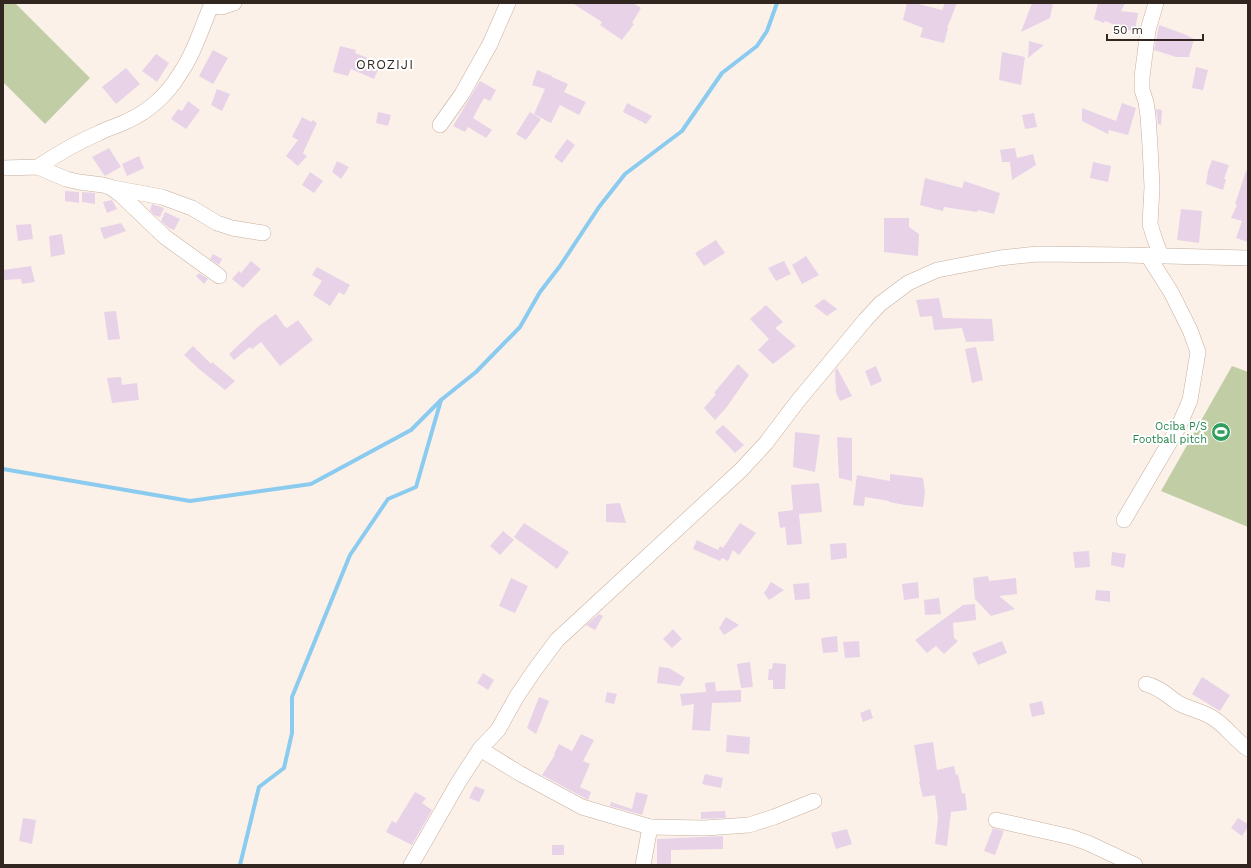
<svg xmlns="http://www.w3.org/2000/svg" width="1251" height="868" font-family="'Work Sans',sans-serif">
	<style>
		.green { fill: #c1cea5 }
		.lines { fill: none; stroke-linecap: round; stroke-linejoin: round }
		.stream { stroke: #8acbef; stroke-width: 4 }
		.building { fill: #e8d2e8 }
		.minor-casing { stroke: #c7af9d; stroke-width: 16 }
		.minor { stroke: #fff; stroke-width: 15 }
		.labels { text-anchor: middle; stroke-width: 4; stroke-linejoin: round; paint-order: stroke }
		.leisure-label { font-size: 11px; fill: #27864d; stroke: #fff; text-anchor: end }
		.quarter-label { font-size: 13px; letter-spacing: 1px; fill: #312720; stroke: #fff }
	</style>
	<rect width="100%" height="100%" fill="#fbf1e9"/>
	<g class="green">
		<path d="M 3,3 L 15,3 L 90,78 L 45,124 L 3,82 Z"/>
		<path d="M 1232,366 L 1248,372 L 1248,527 L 1161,491 Z"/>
	</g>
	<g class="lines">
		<g class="stream">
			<path d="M 3,469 L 190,501 L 311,484 L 411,430 L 441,400"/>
			<path d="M 240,865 L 259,787 L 284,768 L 292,733 L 292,697 L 350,555 L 388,499 L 416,487 L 441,400 L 476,372 L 520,327 L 540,292 L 560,266 L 599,207 L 625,174 L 682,131 L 722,73 L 757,46 L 767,31 L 777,3"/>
		</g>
	</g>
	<g class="building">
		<path d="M 572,3 L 633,3 L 641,8 L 632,23 L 634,24 L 622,40 L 600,25 L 602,22 Z"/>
		<path d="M 907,3 L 915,3 L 942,10 L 945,3 L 957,3 L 947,28 L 948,28 L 944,43 L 920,37 L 923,28 L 903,20 Z"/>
		<path d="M 1032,3 L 1053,3 L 1050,18 L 1021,32 Z"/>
		<path d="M 1098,3 L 1125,3 L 1121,11 L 1138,13 L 1135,31 L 1122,29 L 1122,28 L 1105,21 L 1104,23 L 1094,19 Z"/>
		<path d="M 1159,25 L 1184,34 L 1194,39 L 1189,57 L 1176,57 L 1154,50 Z"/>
		<path d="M 1029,41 L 1044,45 L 1028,58 Z"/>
		<path d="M 340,46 L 356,50 L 355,53 L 381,63 L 374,79 L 351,69 L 348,76 L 333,72 Z"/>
		<path d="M 213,50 L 228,58 L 213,84 L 199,76 Z"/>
		<path d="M 1002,52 L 1025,57 L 1021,85 L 999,80 Z"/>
		<path d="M 156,54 L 169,63 L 157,82 L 142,71 Z"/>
		<path d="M 1196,67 L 1208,70 L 1203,90 L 1192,88 Z"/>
		<path d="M 126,68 L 140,84 L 116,104 L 102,87 Z"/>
		<path d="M 537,70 L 552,76 L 552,77 L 568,84 L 564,92 L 586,102 L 579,115 L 560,105 L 551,123 L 534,114 L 545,89 L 532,85 Z"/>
		<path d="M 480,81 L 496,90 L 490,101 L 484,98 L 473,118 L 492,130 L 486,138 L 468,127 L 465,132 L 453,126 Z"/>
		<path d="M 217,89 L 230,94 L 222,111 L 211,105 Z"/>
		<path d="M 188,101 L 200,110 L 186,129 L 171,119 L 178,109 L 182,111 Z"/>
		<path d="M 627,103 L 652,116 L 646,124 L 623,112 Z"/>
		<path d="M 1122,103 L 1136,108 L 1128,135 L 1109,130 L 1108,134 L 1082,121 L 1082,108 L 1116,121 Z"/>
		<path d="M 1156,109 L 1162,110 L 1161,125 L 1158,124 Z"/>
		<path d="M 378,112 L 391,115 L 388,126 L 376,123 Z"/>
		<path d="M 530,112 L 541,119 L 526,140 L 516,134 Z"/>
		<path d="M 1034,113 L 1037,127 L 1025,129 L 1022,115 Z"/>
		<path d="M 302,117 L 311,122 L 313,120 L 317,123 L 303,153 L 307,156 L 298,166 L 286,156 L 298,140 L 292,137 Z"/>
		<path d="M 567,139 L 575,145 L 562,163 L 554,157 Z"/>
		<path d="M 109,148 L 121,167 L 105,176 L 92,157 Z"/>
		<path d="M 1015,148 L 1017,158 L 1033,154 L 1036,165 L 1012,180 L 1010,162 L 1002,162 L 1000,150 Z"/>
		<path d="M 139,156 L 144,168 L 127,176 L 122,164 Z"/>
		<path d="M 1212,160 L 1229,165 L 1224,179 L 1226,179 L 1223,190 L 1206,184 L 1208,171 Z"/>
		<path d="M 337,161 L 349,167 L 341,179 L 332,172 Z"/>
		<path d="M 1093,162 L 1111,166 L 1108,182 L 1090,178 Z"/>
		<path d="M 1246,171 L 1248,171 L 1248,242 L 1236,238 L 1242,221 L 1231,218 L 1237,205 L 1235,204 Z"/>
		<path d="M 310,172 L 323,181 L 314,193 L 302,185 Z"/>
		<path d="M 925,178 L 962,188 L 964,181 L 1000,193 L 994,214 L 978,210 L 977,212 L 944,207 L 943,211 L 920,205 Z"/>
		<path d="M 65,191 L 79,192 L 79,203 L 65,201 Z"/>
		<path d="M 82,192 L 95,193 L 95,204 L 82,202 Z"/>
		<path d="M 112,200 L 117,209 L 107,213 L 103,202 Z"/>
		<path d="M 152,204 L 164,208 L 160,217 L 154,215 L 150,210 Z"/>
		<path d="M 1181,209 L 1202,211 L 1199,243 L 1177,240 Z"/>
		<path d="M 165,212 L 180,219 L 174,230 L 169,228 L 161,221 Z"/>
		<path d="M 884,218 L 909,218 L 909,227 L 919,234 L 918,256 L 884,252 Z"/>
		<path d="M 121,223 L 126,231 L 104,239 L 100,228 Z"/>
		<path d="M 31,224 L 33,239 L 18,241 L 16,225 Z"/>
		<path d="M 62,234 L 65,254 L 51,257 L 49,236 Z"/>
		<path d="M 716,240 L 725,253 L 704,266 L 695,253 Z"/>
		<path d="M 213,254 L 222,259 L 219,265 L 210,259 Z"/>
		<path d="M 806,256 L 819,275 L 802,284 L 792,265 Z"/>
		<path d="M 251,261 L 261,269 L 243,288 L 232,279 L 239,271 L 241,273 Z"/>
		<path d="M 784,261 L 791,274 L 776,281 L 768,268 Z"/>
		<path d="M 31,266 L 35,282 L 22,284 L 21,279 L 3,280 L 3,270 Z"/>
		<path d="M 317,267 L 350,285 L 344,295 L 339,292 L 330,306 L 313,295 L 322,281 L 312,275 Z"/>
		<path d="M 199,273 L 208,279 L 204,284 L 196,276 Z"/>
		<path d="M 939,298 L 943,318 L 992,319 L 994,341 L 966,342 L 962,328 L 934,330 L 932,316 L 920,317 L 916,300 Z"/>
		<path d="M 824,299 L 837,309 L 827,316 L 814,306 Z"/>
		<path d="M 766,305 L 783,322 L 775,328 L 796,346 L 773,364 L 758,350 L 769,339 L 750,319 Z"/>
		<path d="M 116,311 L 120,339 L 108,340 L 104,312 Z"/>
		<path d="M 276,314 L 285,327 L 286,327 L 287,328 L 298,320 L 313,340 L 280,366 L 261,342 L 252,349 L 250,347 L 234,360 L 229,354 L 260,325 Z"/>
		<path d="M 193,346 L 211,364 L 212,362 L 235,381 L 225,390 L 199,369 L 184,355 Z"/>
		<path d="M 976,347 L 983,380 L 972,383 L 965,349 Z"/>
		<path d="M 738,364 L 749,375 L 726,408 L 715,420 L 704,408 L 716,394 L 714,393 Z"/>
		<path d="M 876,366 L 882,381 L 871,386 L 865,371 Z"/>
		<path d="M 837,368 L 852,396 L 840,401 L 836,393 L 835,371 Z"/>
		<path d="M 121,377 L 122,385 L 137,383 L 139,400 L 112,403 L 107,378 Z"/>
		<path d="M 723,425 L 744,445 L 735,453 L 715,432 Z"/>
		<path d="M 795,432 L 820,435 L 815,472 L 793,467 Z"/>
		<path d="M 837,437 L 852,438 L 852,481 L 839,478 Z"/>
		<path d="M 890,474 L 923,478 L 925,493 L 923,507 L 905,505 L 889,502 L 889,501 L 865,497 L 864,506 L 853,505 L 857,475 L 890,481 Z"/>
		<path d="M 819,483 L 822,512 L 799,514 L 802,544 L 787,545 L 785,527 L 780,528 L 778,512 L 793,510 L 791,485 Z"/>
		<path d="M 620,503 L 626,523 L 606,522 L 606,504 Z"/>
		<path d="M 524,523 L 569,552 L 557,569 L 514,537 Z"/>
		<path d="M 740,523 L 756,533 L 739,555 L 733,550 L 728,561 L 722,558 L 720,561 L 693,549 L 697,540 L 718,550 L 720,546 L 723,548 Z"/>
		<path d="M 503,531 L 514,540 L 500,555 L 490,546 Z"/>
		<path d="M 846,543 L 847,558 L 831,560 L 830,544 Z"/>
		<path d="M 1089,551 L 1090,567 L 1075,568 L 1073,552 Z"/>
		<path d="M 1112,552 L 1126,554 L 1124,568 L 1111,565 Z"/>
		<path d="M 988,576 L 989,581 L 1016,578 L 1017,594 L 999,596 L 1015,609 L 991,616 L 975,599 L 973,578 Z"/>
		<path d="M 511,578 L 528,586 L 515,613 L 499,606 Z"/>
		<path d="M 771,582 L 784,590 L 769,600 L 764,593 Z"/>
		<path d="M 918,582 L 919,598 L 904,600 L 902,584 Z"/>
		<path d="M 809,583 L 810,599 L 795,600 L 793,584 Z"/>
		<path d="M 1096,590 L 1110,591 L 1110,602 L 1095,600 Z"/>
		<path d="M 939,598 L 941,614 L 925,615 L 924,600 Z"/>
		<path d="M 975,604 L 976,620 L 953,623 L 954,638 L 958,641 L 944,654 L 936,646 L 927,653 L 915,640 L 963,605 Z"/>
		<path d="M 599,614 L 603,616 L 595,630 L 586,625 Z"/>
		<path d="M 726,617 L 739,625 L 724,635 L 719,628 Z"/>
		<path d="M 673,629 L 682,639 L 672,648 L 663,639 Z"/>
		<path d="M 837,636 L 838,652 L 823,653 L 821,638 Z"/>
		<path d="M 859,641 L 860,657 L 845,658 L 843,642 Z"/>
		<path d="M 1002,641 L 1007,653 L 978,665 L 972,653 Z"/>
		<path d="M 750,662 L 753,687 L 741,688 L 737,664 Z"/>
		<path d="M 773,663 L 786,664 L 785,689 L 773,689 L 773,680 L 768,680 L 769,669 L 772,669 Z"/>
		<path d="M 659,667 L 669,668 L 685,678 L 680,686 L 657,683 Z"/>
		<path d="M 483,673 L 494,680 L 488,690 L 477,683 Z"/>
		<path d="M 1202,677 L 1230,695 L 1220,711 L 1192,694 Z"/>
		<path d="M 715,682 L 716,691 L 741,690 L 741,702 L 712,703 L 710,731 L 692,730 L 694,704 L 682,706 L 680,694 L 706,692 L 705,683 Z"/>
		<path d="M 607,692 L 617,694 L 614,704 L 605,702 Z"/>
		<path d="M 539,697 L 549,701 L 536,734 L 527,728 Z"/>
		<path d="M 1042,701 L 1045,714 L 1032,717 L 1029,704 Z"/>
		<path d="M 870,709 L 873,718 L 863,722 L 860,713 Z"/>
		<path d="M 581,734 L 594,740 L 583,761 L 590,764 L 580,787 L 591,792 L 588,800 L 542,775 L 555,755 L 554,754 L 559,744 L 572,751 Z"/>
		<path d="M 727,735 L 750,737 L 749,754 L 726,752 Z"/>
		<path d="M 933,742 L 937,770 L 954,766 L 956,775 L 958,774 L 962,794 L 965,793 L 967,810 L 951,812 L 947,846 L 935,844 L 938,818 L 935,795 L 923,797 L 919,782 L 920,781 L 914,745 Z"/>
		<path d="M 705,774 L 723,778 L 721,788 L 702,784 Z"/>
		<path d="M 475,786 L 485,790 L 479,802 L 469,798 Z"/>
		<path d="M 415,792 L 426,798 L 422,803 L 432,810 L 412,845 L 386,832 L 392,821 L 396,823 Z"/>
		<path d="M 636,792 L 648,795 L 642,815 L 610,806 L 611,802 L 632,809 Z"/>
		<path d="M 725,811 L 726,818 L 701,819 L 701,812 Z"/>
		<path d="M 23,818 L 36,820 L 32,844 L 19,841 Z"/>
		<path d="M 1238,818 L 1248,824 L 1248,827 L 1242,836 L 1231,828 Z"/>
		<path d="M 993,828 L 1004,831 L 995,855 L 984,851 Z"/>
		<path d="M 847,829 L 852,844 L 836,849 L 831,833 Z"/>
		<path d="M 723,836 L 723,849 L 671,850 L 671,864 L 657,864 L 657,839 Z"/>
		<rect x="552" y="845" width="12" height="10"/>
	</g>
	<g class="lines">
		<g class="minor-casing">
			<g id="minor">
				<path d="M 1156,3 L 1148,30 L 1142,77 L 1142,90 L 1146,102 L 1148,116 L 1150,146 L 1152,187 L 1150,224 L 1154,237 L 1161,256"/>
				<path d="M 440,125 L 462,94 L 490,44 L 508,3"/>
				<path d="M 38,167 C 57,154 78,142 99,133 C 108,128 118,126 127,121 C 148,112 167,95 179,75 C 194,54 201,29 211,6 L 222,7 L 234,3"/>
				<path d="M 3,168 L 38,167 L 66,179 L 79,182 L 103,185 L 110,187 L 121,195 L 165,237 L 219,276"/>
				<path d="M 113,188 L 162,197 L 192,208 L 217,223 L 232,228 L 263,233"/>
				<path d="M 1124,520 L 1178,428 L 1190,400 L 1198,352 L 1190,330 L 1171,292 L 1148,256"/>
				<path d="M 1146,684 C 1159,687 1168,696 1178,703 C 1189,709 1202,711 1213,718 C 1226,726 1235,740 1248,749"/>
				<path d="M 480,749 L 519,773 L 582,807 L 650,827 L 643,865"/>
				<path d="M 996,820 L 1071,837 L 1088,843 L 1135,865"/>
				<path d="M 650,827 L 705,828 L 749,825 L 774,817 L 814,801"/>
				<path d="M 411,865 L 458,783 L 480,749 L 498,730 L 517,696 L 534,671 L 557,640 L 741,470 L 766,443 L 797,402 L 866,319 L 880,304 L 908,283 L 937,270 L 1000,258 L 1037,254 L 1124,255 L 1248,258"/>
			</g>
		</g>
		<use href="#minor" class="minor"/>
	</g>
	<defs>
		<g id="stadium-disc" transform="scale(1)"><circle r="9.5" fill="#2e9e5b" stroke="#fff"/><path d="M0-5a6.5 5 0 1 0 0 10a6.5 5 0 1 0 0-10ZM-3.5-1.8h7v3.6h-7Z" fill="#fff"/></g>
	</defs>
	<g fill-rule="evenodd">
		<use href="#stadium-disc" x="1221" y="432"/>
	</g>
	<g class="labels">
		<g class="leisure-label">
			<text x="1207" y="430">Ociba P/S<tspan x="1207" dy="13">Football pitch</tspan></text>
		</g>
		<g class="quarter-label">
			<text x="385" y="69">OROZIJI</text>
		</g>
	</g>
	<rect width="1251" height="868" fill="none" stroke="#312720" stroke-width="8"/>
	<path d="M1107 34v6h96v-6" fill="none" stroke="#312720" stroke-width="2"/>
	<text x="1113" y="34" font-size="12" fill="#312720" stroke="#ffffff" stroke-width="3" paint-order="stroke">50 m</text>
</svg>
